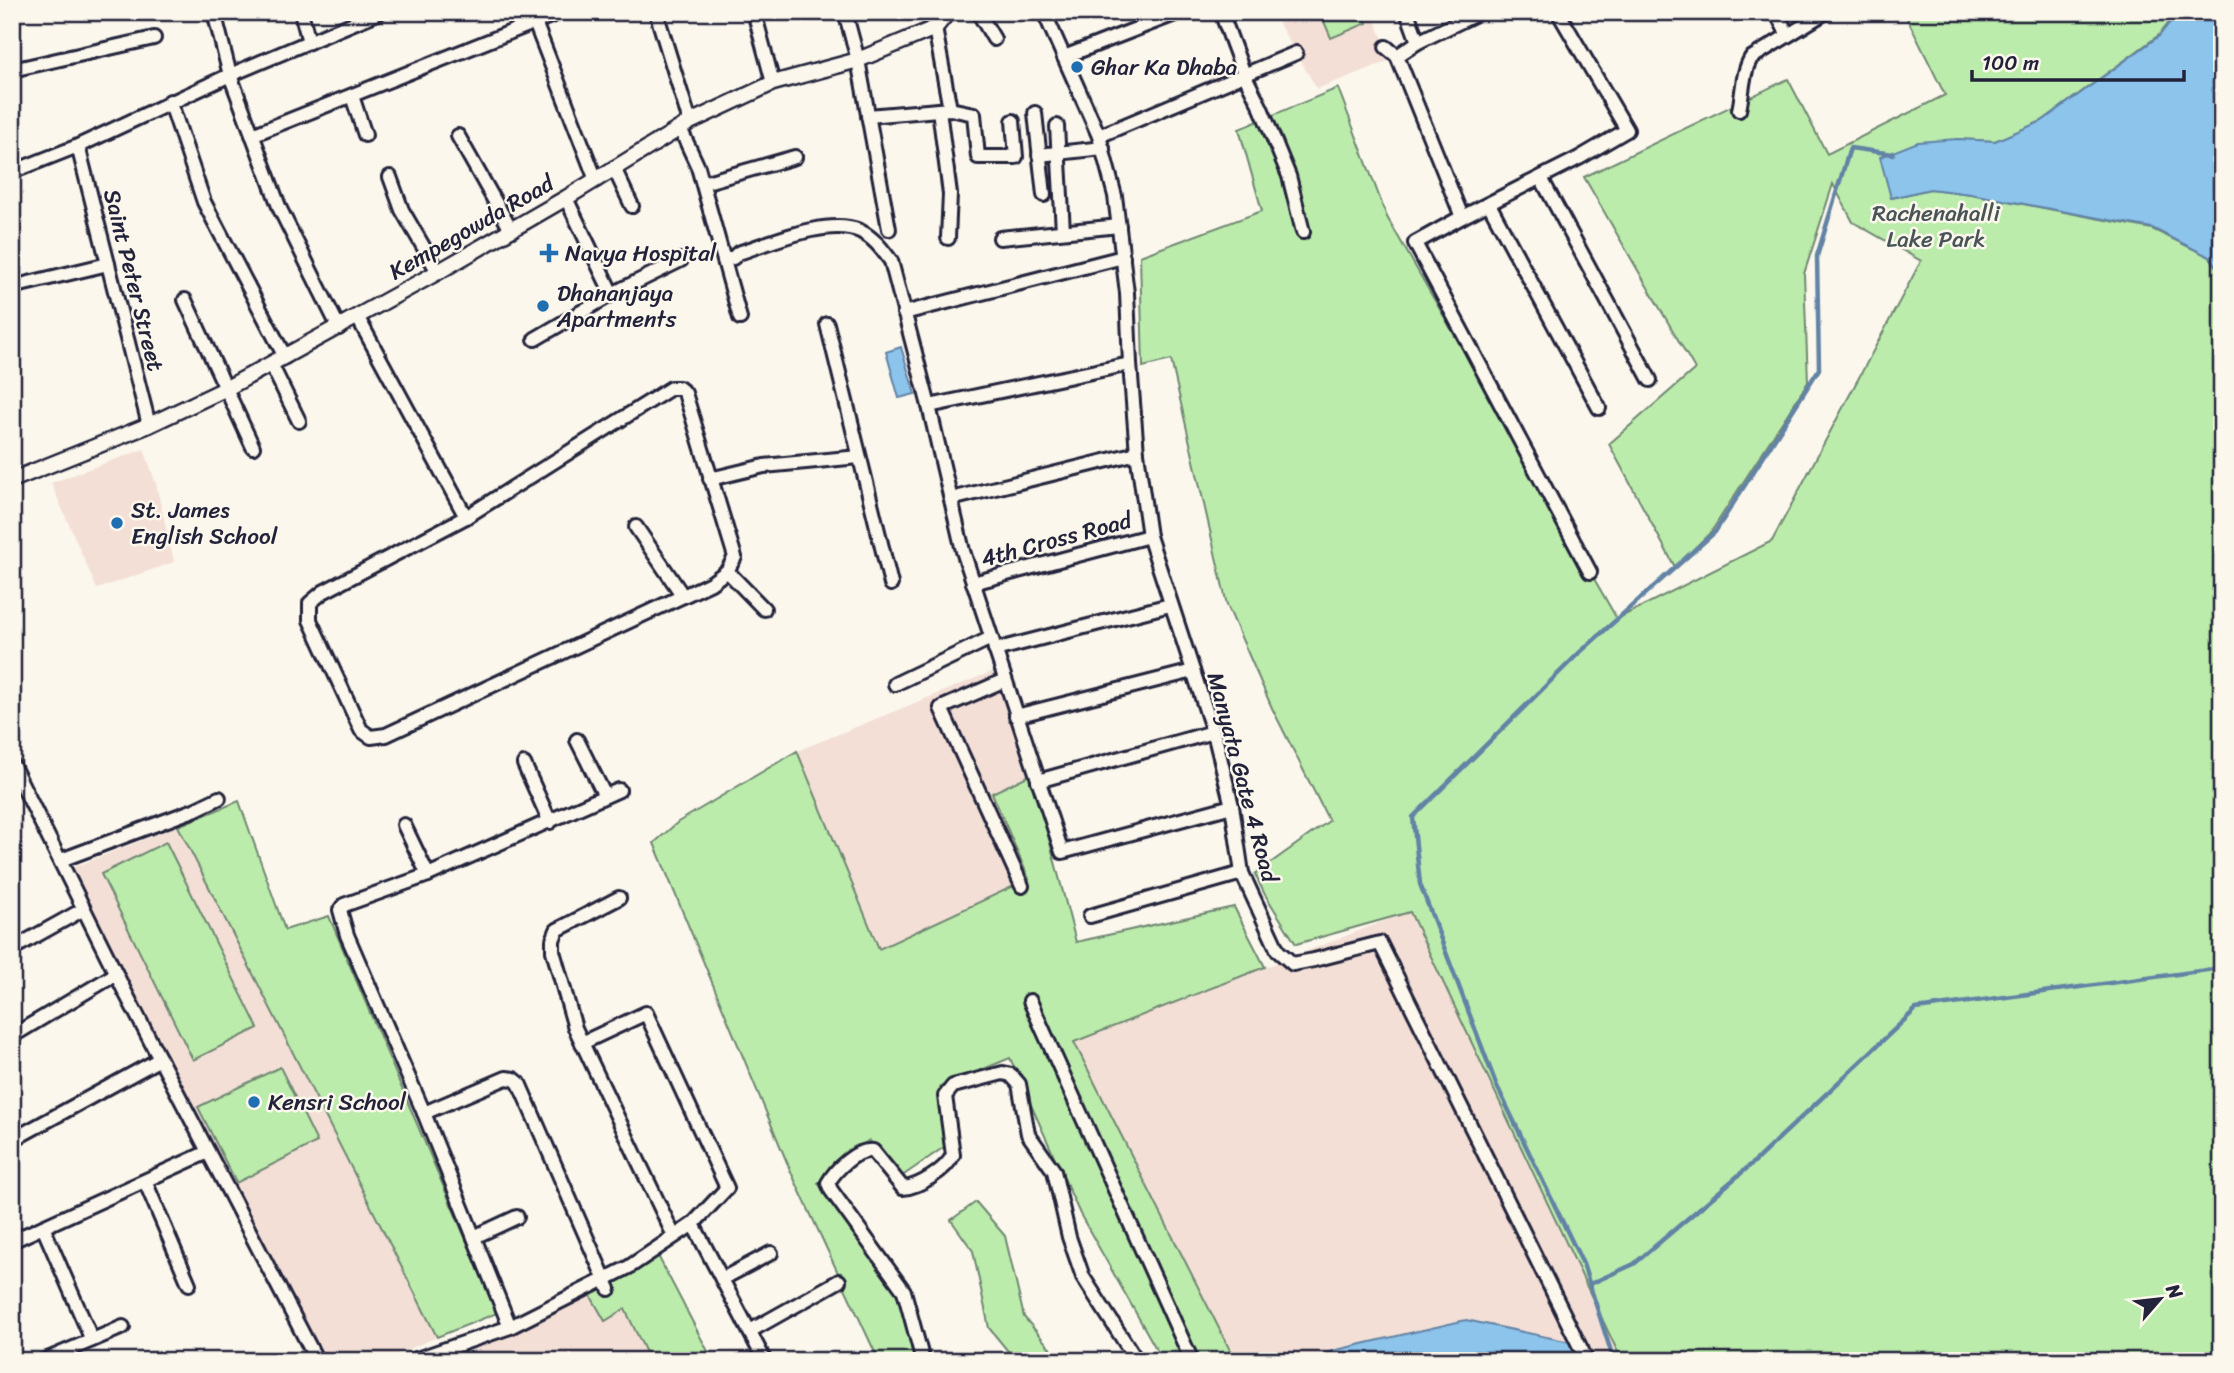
<svg xmlns="http://www.w3.org/2000/svg" width="2234" height="1373" font-family="Sriracha,sans-serif">
	<style>
		.built { fill: #f3dfd6 }
		.green { fill: #bcecab; stroke: #6f8773; stroke-width: 2 }
		.water { fill: #8cc4eb; stroke: #6283a5; stroke-width: 2 }
		.lines { fill: none; stroke-linecap: round; stroke-linejoin: round }
		.stream { stroke: #6283a5; stroke-width: 4.5 }
		.minor-casing { stroke: #22223b; stroke-width: 18 }
		.tertiary-casing { stroke: #22223b; stroke-width: 19 }
		.minor { stroke: #fbf7ec; stroke-width: 12 }
		.tertiary { stroke: #fbf7ec; stroke-width: 14 }
		.poi-dot { fill: #1f6fb2; stroke: #fbf7ec; stroke-width: 2.5 }
		.labels { text-anchor: middle; stroke-width: 5; stroke-linejoin: round; paint-order: stroke }
		.poi-label { font-size: 23px; fill: #22223b; stroke: #fbf7ec; text-anchor: start }
		.park-label { font-size: 23px; fill: #485457; stroke: #fbf7ec }
		.street-label { font-size: 23px; fill: #22223b; stroke: #fbf7ec }
	</style>
	<rect width="100%" height="100%" fill="#fbf7ec"/>
	<filter id="ink" filterUnits="userSpaceOnUse"><feTurbulence type="fractalNoise" baseFrequency=".0143" numOctaves="2"/><feDisplacementMap in="SourceGraphic" scale="14" xChannelSelector="R" yChannelSelector="G"/><feConvolveMatrix kernelMatrix="1 2 1 2 8 2 1 2 1" color-interpolation-filters="sRGB"/></filter>
	<g filter="url(#ink)">
		<g class="built">
			<path d="M 1272,12 L 1372,12 L 1391,60 L 1317,89 Z"/>
			<path d="M 144,449 L 156,484 L 174,562 L 97,589 L 51,483 Z"/>
			<path d="M 996,670 L 1032,774 L 992,793 L 1029,878 L 878,949 L 797,751 Z"/>
			<path d="M 178,826 L 437,1337 L 381,1361 L 320,1361 L 72,868 Z"/>
			<path d="M 1410,911 L 1622,1361 L 1231,1361 L 1234,1360 L 1073,1042 Z"/>
			<path d="M 589,1293 L 625,1308 L 650,1361 L 479,1361 L 473,1346 L 537,1322 Z"/>
		</g>
		<g class="green">
			<path d="M 1320,12 L 1363,12 L 1367,23 L 1331,38 Z"/>
			<path d="M 1904,12 L 2178,12 L 2159,35 L 2042,121 L 1995,141 L 1957,139 L 1892,198 L 1930,189 L 1971,194 L 2152,229 L 2210,257 L 2222,274 L 2222,1361 L 1622,1361 L 1410,912 L 1296,944 L 1264,893 L 1255,874 L 1329,821 L 1272,708 L 1227,605 L 1171,360 L 1143,367 L 1140,256 L 1262,211 L 1239,129 L 1338,88 L 1387,217 L 1617,619 L 1772,541 L 1921,261 L 1853,222 L 1833,184 L 1804,274 L 1808,382 L 1711,532 L 1675,567 L 1609,444 L 1695,369 L 1584,177 L 1788,79 L 1827,154 L 1945,95 Z"/>
			<path d="M 797,751 L 879,949 L 1029,879 L 992,793 L 1032,774 L 1076,942 L 1234,907 L 1265,967 L 1074,1042 L 1235,1360 L 1163,1361 L 1080,1214 L 1010,1058 L 940,1087 L 944,1147 L 901,1177 L 869,1140 L 818,1183 L 900,1294 L 914,1361 L 879,1361 L 791,1172 L 654,843 L 678,822 Z"/>
			<path d="M 239,801 L 285,930 L 329,916 L 497,1313 L 437,1337 L 178,826 Z"/>
			<path d="M 166,842 L 258,1028 L 193,1060 L 101,874 Z"/>
			<path d="M 280,1067 L 317,1142 L 236,1183 L 198,1107 Z"/>
			<path d="M 976,1202 L 1005,1236 L 1024,1317 L 1061,1361 L 1016,1361 L 989,1328 L 973,1251 L 951,1220 Z"/>
			<path d="M 656,1252 L 713,1361 L 650,1361 L 625,1309 L 605,1321 L 589,1293 Z"/>
		</g>
		<g class="water">
			<path d="M 2178,12 L 2222,12 L 2222,274 L 2210,257 L 2152,228 L 1971,194 L 1930,189 L 1891,198 L 1880,157 L 1918,142 L 1957,139 L 1995,141 L 2042,121 L 2159,36 Z"/>
			<path d="M 901,347 L 915,394 L 899,398 L 886,352 Z"/>
			<path d="M 1466,1320 L 1589,1346 L 1585,1361 L 1307,1361 L 1332,1351 Z"/>
		</g>
		<g class="lines">
			<g class="stream">
				<path d="M 1590,1284 L 1634,1264 L 1753,1163 L 1916,1009 L 2222,968"/>
				<path d="M 1614,1361 L 1583,1264 L 1496,1084 L 1420,884 L 1413,817 L 1578,654 L 1715,532 L 1819,369 L 1817,256 L 1850,148 L 1893,154"/>
			</g>
			<g class="minor-casing">
				<g id="minor">
					<path d="M 214,12 L 230,75 L 280,209 L 339,328"/>
					<path d="M 301,12 L 309,42"/>
					<path d="M 531,12 L 596,180"/>
					<path d="M 656,12 L 690,122"/>
					<path d="M 754,12 L 773,83"/>
					<path d="M 845,12 L 858,60 L 889,229"/>
					<path d="M 978,12 L 994,39"/>
					<path d="M 1044,12 L 1099,136 L 1115,196 L 1127,293 L 1130,364 L 1137,453 L 1149,536 L 1216,741 L 1232,806 L 1242,873 L 1278,951 L 1293,964 L 1314,960 L 1380,943 L 1587,1361"/>
					<path d="M 1221,12 L 1244,74 L 1261,108 L 1289,176 L 1303,232"/>
					<path d="M 1407,12 L 1418,42"/>
					<path d="M 1480,12 L 1418,42 L 1397,56 L 1462,217 L 1579,158 L 1627,130 L 1558,12"/>
					<path d="M 1776,12 L 1788,35"/>
					<path d="M 935,28 L 950,109"/>
					<path d="M 1386,47 L 1397,56"/>
					<path d="M 1064,57 L 1180,12"/>
					<path d="M 12,70 L 154,38"/>
					<path d="M 352,96 L 365,135"/>
					<path d="M 170,101 L 204,202 L 285,357"/>
					<path d="M 939,110 L 950,194 L 948,238"/>
					<path d="M 1739,110 C 1743,93 1742,73 1751,58 L 1826,12"/>
					<path d="M 1035,113 L 1044,195"/>
					<path d="M 868,116 L 950,109 L 974,114 L 978,157 L 1016,157 L 1013,121"/>
					<path d="M 1057,126 L 1063,231"/>
					<path d="M 680,128 L 698,167 L 740,318"/>
					<path d="M 252,135 L 561,12"/>
					<path d="M 458,136 L 511,230"/>
					<path d="M 1099,136 L 1296,53"/>
					<path d="M 78,146 L 149,425"/>
					<path d="M 1039,155 L 1103,148"/>
					<path d="M 614,168 L 632,206"/>
					<path d="M 12,172 L 78,146 L 230,75 L 380,12"/>
					<path d="M 390,177 L 402,210 L 438,272"/>
					<path d="M 1541,178 L 1650,380"/>
					<path d="M 703,183 L 795,157"/>
					<path d="M 1489,204 L 1599,408"/>
					<path d="M 1462,217 L 1415,243 L 1590,572"/>
					<path d="M 1000,238 L 1119,226"/>
					<path d="M 724,260 L 733,258 L 738,253 C 770,243 828,217 860,231 C 874,238 882,249 891,261 L 929,406 L 963,551 L 1062,852 L 1232,806"/>
					<path d="M 12,287 L 108,264"/>
					<path d="M 612,294 L 681,260"/>
					<path d="M 185,300 L 253,447"/>
					<path d="M 904,313 L 1123,257"/>
					<path d="M 358,318 L 466,517"/>
					<path d="M 827,324 L 891,584"/>
					<path d="M 535,339 L 612,294 L 566,198"/>
					<path d="M 271,364 L 299,421"/>
					<path d="M 671,388 L 679,388 L 685,393 L 735,557 L 727,571 L 711,583 L 386,735 L 371,737 L 361,730 L 310,620 L 310,603 L 323,592 L 466,517 Z"/>
					<path d="M 929,406 L 1130,364"/>
					<path d="M 710,479 L 764,466 L 859,457"/>
					<path d="M 951,499 L 1137,453"/>
					<path d="M 636,527 L 683,596"/>
					<path d="M 727,571 L 764,609"/>
					<path d="M 973,583 L 1149,536"/>
					<path d="M 995,650 L 1170,605"/>
					<path d="M 1005,680 L 941,708 L 1022,886"/>
					<path d="M 895,684 L 991,638"/>
					<path d="M 1016,716 L 1193,671"/>
					<path d="M 577,740 L 605,796"/>
					<path d="M 12,764 L 125,992 L 317,1361"/>
					<path d="M 524,764 L 550,822"/>
					<path d="M 1038,781 L 1213,732"/>
					<path d="M 404,825 L 428,875"/>
					<path d="M 61,860 L 194,810 L 219,798"/>
					<path d="M 619,898 L 557,930 L 553,940 L 553,951 L 575,1028 L 674,1236"/>
					<path d="M 1090,916 L 1242,873"/>
					<path d="M 12,949 L 84,909"/>
					<path d="M 1030,1001 L 1192,1361"/>
					<path d="M 12,1036 L 116,974"/>
					<path d="M 424,1113 L 506,1078 L 514,1079 L 519,1083 L 609,1289"/>
					<path d="M 12,1140 L 160,1059"/>
					<path d="M 145,1181 L 189,1284"/>
					<path d="M 693,1224 L 765,1361"/>
					<path d="M 474,1237 L 517,1217"/>
					<path d="M 12,1241 L 43,1227"/>
					<path d="M 722,1279 L 771,1253"/>
					<path d="M 510,1327 L 424,1113 L 347,935 L 340,910 L 344,905 L 428,875 L 619,790"/>
					<path d="M 750,1331 L 839,1281"/>
					<path d="M 92,1340 L 43,1227 L 208,1152"/>
					<path d="M 43,1361 L 123,1327"/>
					<path d="M 411,1361 L 510,1327 L 629,1267 L 693,1224 L 727,1188 L 646,1013 L 582,1043"/>
					<path d="M 923,1361 L 904,1291 L 831,1190 L 828,1183 C 836,1169 856,1149 873,1151 L 903,1188 C 919,1187 946,1170 953,1155 L 945,1096 L 953,1086 L 1003,1073 L 1011,1075 L 1019,1084 L 1028,1134 L 1054,1171 L 1069,1237 L 1083,1277 L 1137,1361"/>
				</g>
			</g>
			<g class="tertiary-casing">
				<path id="tertiary" d="M 12,480 L 149,425 L 227,388 L 438,272 L 566,198 L 690,122 L 773,83 L 858,60 L 935,28 L 948,12"/>
			</g>
			<use href="#minor" class="minor"/>
			<use href="#tertiary" class="tertiary"/>
		</g>
	</g>
	<g class="poi-dot">
		<circle cx="1077" cy="67" r="7"/>
		<path d="M545.5 242.5h7v7h7v7h-7v7h-7v-7h-7v-7h7z"/>
		<circle cx="543" cy="306" r="7"/>
		<circle cx="117" cy="523" r="7"/>
		<circle cx="254" cy="1102" r="7"/>
	</g>
	<g class="labels">
		<g class="poi-label">
			<text x="1091" y="75">Ghar Ka Dhaba</text>
			<text x="565" y="261">Navya Hospital</text>
			<text x="557" y="301">Dhananjaya<tspan x="557" dy="26">Apartments</tspan></text>
			<text x="131" y="518">St. James<tspan x="131" dy="26">English School</tspan></text>
			<text x="268" y="1110">Kensri School</text>
		</g>
		<g class="park-label">
			<text x="1936" y="221">Rachenahalli<tspan x="1936" dy="26">Lake Park</tspan></text>
		</g>
		<g class="street-label">
			<text transform="translate(471 227) rotate(-30)" y="8">Kempegowda Road</text>
			<text transform="translate(134 280) rotate(76)" y="8">Saint Peter Street</text>
			<text transform="translate(1056 539) rotate(-15)" y="8">4th Cross Road</text>
			<text transform="translate(1243 777) rotate(75)" y="8">Manyata Gate 4 Road</text>
		</g>
	</g>
	<rect width="2234" height="1373" fill="none" stroke="#fbf7ec" stroke-width="42"/>
	<rect x="21" y="21" width="2192" height="1331" fill="none" stroke="#22223b" stroke-width="2.5" filter="url(#ink)"/>
	<g transform="translate(2160 1299) rotate(62)" stroke="#fbf7ec" stroke-width="5" paint-order="stroke">
	<path d="M0-5L12 26L0 18L-12 26Z" fill="#22223b"/>
	<text y="-10" font-size="19" font-weight="bold" text-anchor="middle" fill="#22223b">N</text>
	</g>
	<path d="M1972 70v10h212v-10" fill="none" stroke="#22223b" stroke-width="3.5"/>
	<text x="1982" y="70" font-size="21" fill="#22223b" stroke="#fbf7ec" stroke-width="5" paint-order="stroke">100 m</text>
</svg>
